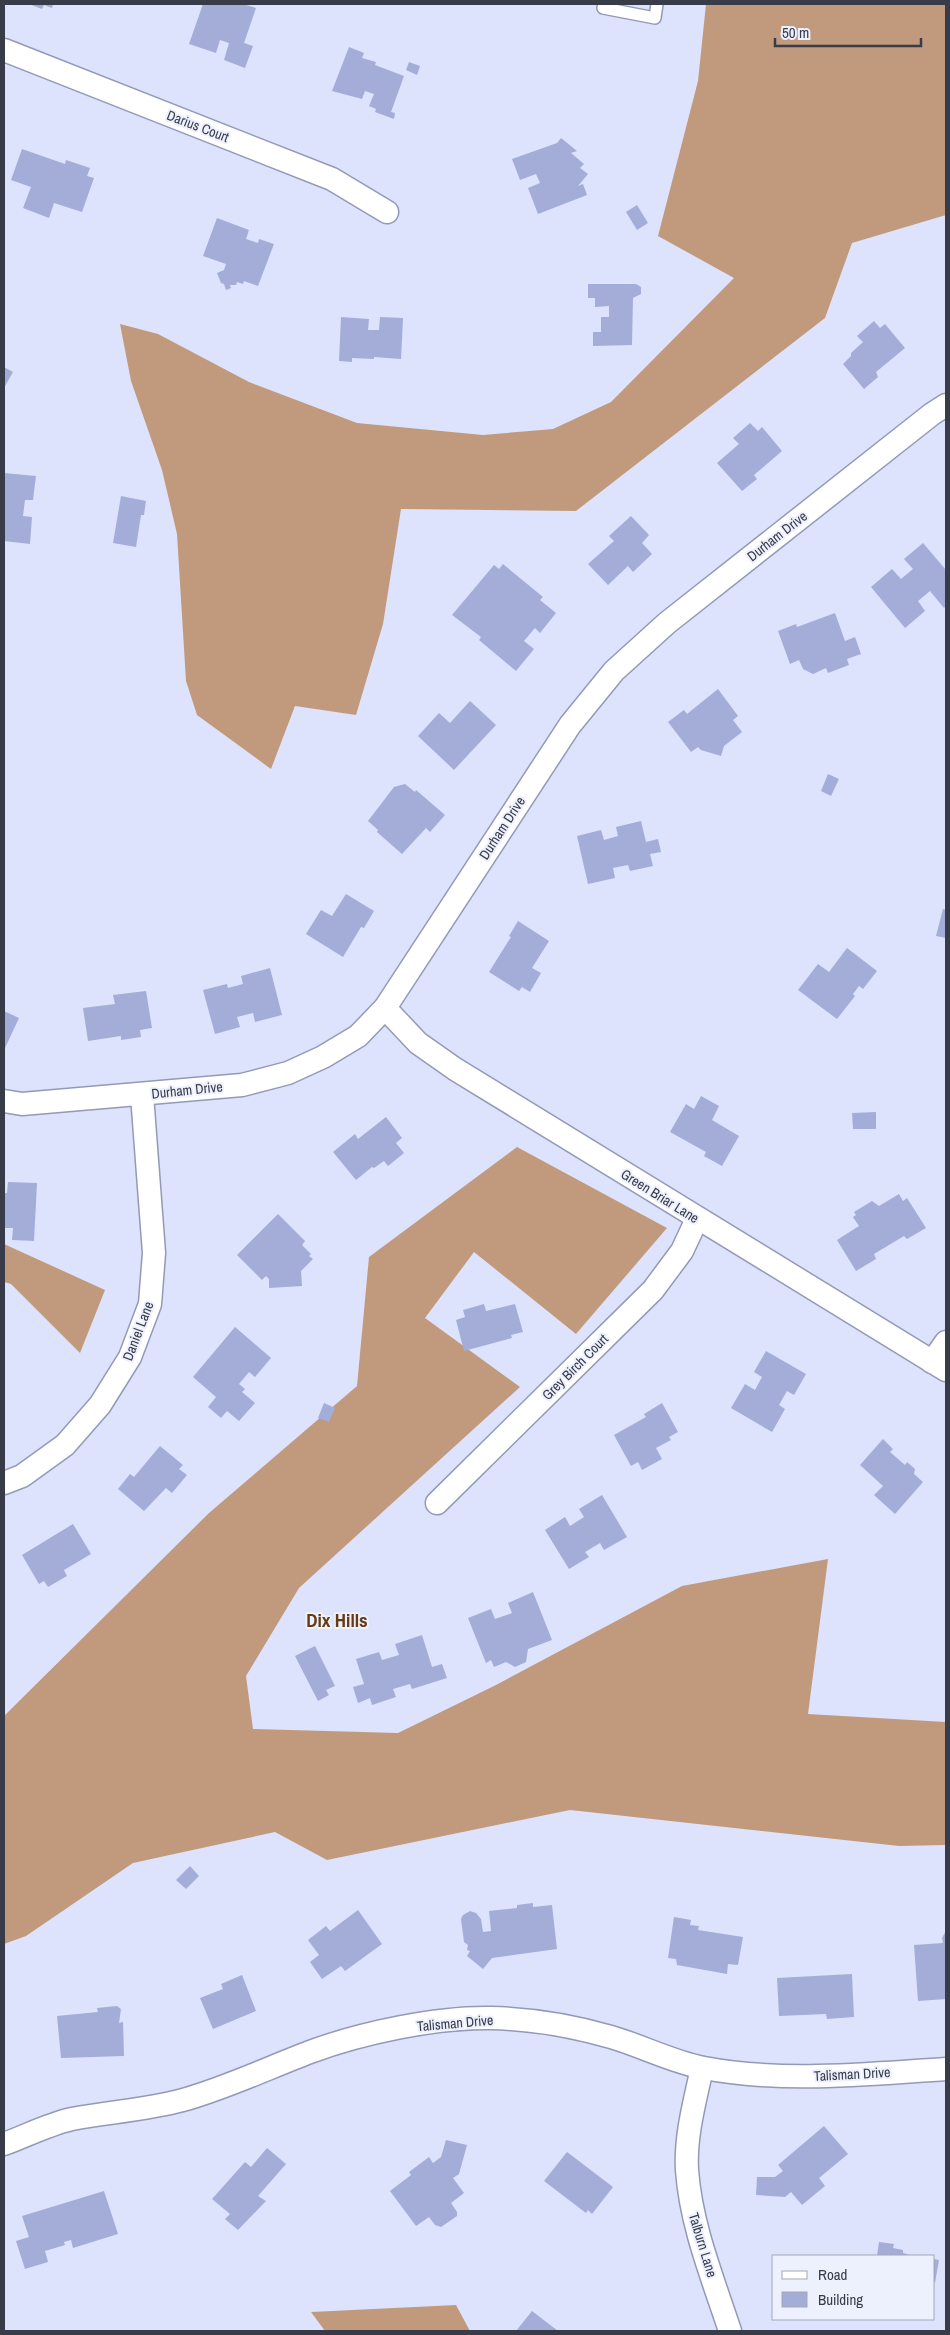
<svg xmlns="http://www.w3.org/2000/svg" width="950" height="2335" font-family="'Archivo Narrow',sans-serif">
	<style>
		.forest { fill: #c19a7d }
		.building { fill: #a3add7 }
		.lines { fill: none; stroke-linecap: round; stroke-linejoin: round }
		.service-casing { stroke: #939ab7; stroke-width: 14 }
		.minor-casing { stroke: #939ab7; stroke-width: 25 }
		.service { stroke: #fff; stroke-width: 11 }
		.minor { stroke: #fff; stroke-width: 22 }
		.labels { text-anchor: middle; stroke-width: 4; stroke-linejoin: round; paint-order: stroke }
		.street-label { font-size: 14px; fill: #383b48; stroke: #edf0fd }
		.district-label { font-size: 19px; font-weight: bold; fill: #663b14; stroke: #edf0fd }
	</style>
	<rect width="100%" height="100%" fill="#dde3fc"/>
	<g class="forest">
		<path d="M 706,4 L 946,4 L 946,215 L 852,243 L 825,318 L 576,511 L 401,509 L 383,624 L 356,715 L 295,706 L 271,769 L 197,715 L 186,681 L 177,534 L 162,470 L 131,381 L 120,324 L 158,334 L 249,382 L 357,423 L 483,435 L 553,429 L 611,402 L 734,278 L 658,236 L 698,81 Z"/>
		<path d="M 517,1147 L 667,1228 L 576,1334 L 474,1252 L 425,1318 L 520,1387 L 299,1588 L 246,1676 L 253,1729 L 398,1733 L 496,1685 L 682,1586 L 828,1559 L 808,1714 L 946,1722 L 946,1845 L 899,1846 L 570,1810 L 327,1860 L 275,1832 L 133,1863 L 26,1936 L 4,1944 L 4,1716 L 209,1513 L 357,1386 L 369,1257 Z"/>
		<path d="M 4,1244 L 105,1290 L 80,1353 L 11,1284 L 4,1282 Z"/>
		<path d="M 456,2305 L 470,2331 L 325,2331 L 311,2312 Z"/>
	</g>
	<g class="building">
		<path d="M 29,4 L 53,4 L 52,8 L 44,5 L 42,9 Z"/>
		<path d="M 203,4 L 243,4 L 256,8 L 244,43 L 253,46 L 245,68 L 224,60 L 229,43 L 220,40 L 216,53 L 189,44 Z"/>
		<path d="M 349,47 L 364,53 L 362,58 L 376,62 L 375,65 L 404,76 L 391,112 L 395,113 L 394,119 L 375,112 L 376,109 L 369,106 L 374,94 L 365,91 L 362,99 L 332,91 Z"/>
		<path d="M 409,62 L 420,66 L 417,75 L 406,70 Z"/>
		<path d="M 561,138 L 577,151 L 571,153 L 584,164 L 580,168 L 588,174 L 578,186 L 583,184 L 587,195 L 538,214 L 528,188 L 540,183 L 536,174 L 520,180 L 512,159 L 557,143 Z"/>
		<path d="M 22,149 L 65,164 L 66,160 L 90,168 L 87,176 L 94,178 L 82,212 L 54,203 L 49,218 L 23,208 L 31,187 L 11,180 Z"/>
		<path d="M 637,205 L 648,223 L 637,230 L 626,212 Z"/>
		<path d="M 217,218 L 249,230 L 246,239 L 258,243 L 259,239 L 274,244 L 258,286 L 244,281 L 243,284 L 237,282 L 236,285 L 230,285 L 231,288 L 226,290 L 224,284 L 221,283 L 217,273 L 224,270 L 226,264 L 203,256 Z"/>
		<path d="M 588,284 L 636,284 L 641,287 L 641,294 L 633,298 L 632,345 L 593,346 L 593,332 L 601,332 L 601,317 L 609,317 L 609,306 L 595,307 L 595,298 L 588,298 Z"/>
		<path d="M 341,317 L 369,319 L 368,330 L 379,330 L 380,317 L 403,318 L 401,359 L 374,357 L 374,359 L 352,358 L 352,362 L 339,361 Z"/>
		<path d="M 874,321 L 880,328 L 885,324 L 905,348 L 876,372 L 878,377 L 864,389 L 843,364 L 851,356 L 851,353 L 863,342 L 857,336 Z"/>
		<path d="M 4,367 L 13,372 L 4,388 Z"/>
		<path d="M 750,423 L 758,431 L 762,427 L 782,451 L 754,475 L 757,479 L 742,491 L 717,463 L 739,444 L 733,438 Z"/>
		<path d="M 4,473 L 36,476 L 33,500 L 25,500 L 23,516 L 32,517 L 30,544 L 4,541 Z"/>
		<path d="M 121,496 L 146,501 L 144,515 L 141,515 L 136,547 L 113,543 Z"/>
		<path d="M 631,516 L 649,535 L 642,543 L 652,554 L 633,572 L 628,566 L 608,585 L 588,564 L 614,541 L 609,536 Z"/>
		<path d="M 923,543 L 946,570 L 946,606 L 944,608 L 930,591 L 918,601 L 925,611 L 905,628 L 871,587 L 892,569 L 901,579 L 913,569 L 904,559 Z"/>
		<path d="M 503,564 L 543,597 L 540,600 L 556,613 L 540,633 L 535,628 L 524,641 L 534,649 L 516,671 L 479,640 L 481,637 L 452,615 L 494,565 L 499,569 Z"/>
		<path d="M 835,613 L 845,641 L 855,637 L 861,654 L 847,659 L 849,665 L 828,673 L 826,668 L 813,674 L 803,669 L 799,660 L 790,664 L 778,631 L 796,624 L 797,627 Z"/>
		<path d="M 718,689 L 738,716 L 733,720 L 742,732 L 724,746 L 721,756 L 701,750 L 698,747 L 691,752 L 668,722 L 684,710 L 687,714 Z"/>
		<path d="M 470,701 L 496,725 L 454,770 L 418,736 L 439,713 L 450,723 Z"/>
		<path d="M 828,774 L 839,779 L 831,796 L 821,791 Z"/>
		<path d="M 405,784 L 415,792 L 416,790 L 445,815 L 430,832 L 426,828 L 402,854 L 377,832 L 378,830 L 368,821 L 394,787 Z"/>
		<path d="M 641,821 L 646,842 L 658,839 L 661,852 L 650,854 L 653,866 L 630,871 L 628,865 L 613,868 L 615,878 L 588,884 L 577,836 L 601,830 L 604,840 L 618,836 L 616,827 Z"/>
		<path d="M 346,894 L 374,911 L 364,928 L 361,927 L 343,957 L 306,934 L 321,910 L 332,916 Z"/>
		<path d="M 943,909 L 946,910 L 946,938 L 936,936 Z"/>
		<path d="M 518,921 L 549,941 L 532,968 L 541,973 L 530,992 L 522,987 L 519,991 L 489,972 L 511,937 L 509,936 Z"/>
		<path d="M 847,948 L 877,971 L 863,989 L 859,986 L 853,994 L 855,996 L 837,1019 L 798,990 L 818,964 L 829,972 Z"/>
		<path d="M 270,968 L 282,1015 L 255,1022 L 253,1013 L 237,1017 L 240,1027 L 215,1034 L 203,990 L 227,984 L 228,988 L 243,984 L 241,976 Z"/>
		<path d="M 146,991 L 152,1028 L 140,1030 L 141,1037 L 121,1040 L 121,1036 L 88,1041 L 83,1008 L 115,1004 L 113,995 Z"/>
		<path d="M 4,1011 L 19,1018 L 5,1048 L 4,1047 Z"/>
		<path d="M 701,1096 L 719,1106 L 712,1120 L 739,1136 L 722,1166 L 704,1156 L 706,1152 L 670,1132 L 686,1104 L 694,1109 Z"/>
		<path d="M 876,1112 L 876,1129 L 853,1129 L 852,1113 Z"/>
		<path d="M 386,1117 L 402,1138 L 396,1143 L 404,1153 L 388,1166 L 384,1161 L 374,1168 L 372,1167 L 356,1180 L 333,1152 L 355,1134 L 358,1139 Z"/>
		<path d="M 8,1182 L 37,1183 L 34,1241 L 12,1240 L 13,1228 L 5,1228 L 4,1193 L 7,1193 Z"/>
		<path d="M 899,1194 L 903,1201 L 907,1198 L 926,1228 L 907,1239 L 904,1236 L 874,1254 L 876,1259 L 856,1271 L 837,1240 L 859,1226 L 853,1217 L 856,1215 L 854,1212 L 872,1201 L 879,1206 Z"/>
		<path d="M 278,1214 L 305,1241 L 302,1245 L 311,1254 L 309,1256 L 313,1259 L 301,1271 L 302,1286 L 269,1288 L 269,1279 L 266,1276 L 262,1280 L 237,1255 Z"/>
		<path d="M 484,1304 L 486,1311 L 515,1304 L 523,1332 L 511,1335 L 512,1338 L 464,1351 L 456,1320 L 465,1317 L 463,1310 Z"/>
		<path d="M 235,1327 L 271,1358 L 255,1377 L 249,1372 L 239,1384 L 245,1389 L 242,1392 L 255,1403 L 239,1421 L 227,1411 L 221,1418 L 208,1407 L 216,1397 L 193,1377 Z"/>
		<path d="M 766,1351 L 806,1374 L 794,1395 L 787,1391 L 779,1405 L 785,1409 L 772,1432 L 731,1408 L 745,1384 L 755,1390 L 762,1377 L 754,1372 Z"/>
		<path d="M 324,1403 L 335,1408 L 329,1422 L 318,1418 Z"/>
		<path d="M 662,1403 L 678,1432 L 669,1437 L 671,1440 L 656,1448 L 662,1459 L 642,1470 L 638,1462 L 631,1466 L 614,1435 L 646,1417 L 644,1414 Z"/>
		<path d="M 883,1439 L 893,1449 L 890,1452 L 905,1465 L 907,1462 L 915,1469 L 914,1474 L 923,1482 L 895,1514 L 874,1495 L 883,1486 L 860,1465 Z"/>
		<path d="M 160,1446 L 183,1465 L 179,1469 L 187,1475 L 172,1493 L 166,1488 L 144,1511 L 118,1489 L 130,1474 L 134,1477 Z"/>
		<path d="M 602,1495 L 627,1537 L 604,1550 L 600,1543 L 585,1552 L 589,1557 L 569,1569 L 545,1530 L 565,1517 L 570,1526 L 584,1517 L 579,1509 Z"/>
		<path d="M 73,1524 L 91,1554 L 64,1570 L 67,1576 L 48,1587 L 44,1581 L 39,1584 L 22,1555 Z"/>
		<path d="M 533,1592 L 552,1640 L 528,1649 L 526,1662 L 515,1667 L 506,1662 L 494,1667 L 491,1660 L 486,1663 L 468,1618 L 491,1609 L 495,1619 L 512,1613 L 508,1603 Z"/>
		<path d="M 422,1635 L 432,1667 L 442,1664 L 447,1678 L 412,1689 L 410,1684 L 393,1689 L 396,1697 L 372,1705 L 370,1698 L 358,1703 L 353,1687 L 364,1684 L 356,1659 L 379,1652 L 382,1660 L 399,1655 L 395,1644 Z"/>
		<path d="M 315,1646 L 335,1686 L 326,1690 L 329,1695 L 318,1701 L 295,1656 Z"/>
		<path d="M 190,1866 L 199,1876 L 186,1889 L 176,1880 Z"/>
		<path d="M 533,1903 L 533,1907 L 552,1905 L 557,1949 L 492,1958 L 483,1969 L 467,1956 L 470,1951 L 467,1950 L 468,1945 L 464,1942 L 461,1919 L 463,1915 L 470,1911 L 476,1913 L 481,1919 L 483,1932 L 491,1931 L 489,1911 L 517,1908 L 517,1905 Z"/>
		<path d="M 358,1910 L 382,1944 L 345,1971 L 341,1966 L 322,1979 L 310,1962 L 319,1955 L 308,1940 L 326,1926 L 330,1931 Z"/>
		<path d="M 674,1917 L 691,1920 L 690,1925 L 699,1926 L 698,1930 L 743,1937 L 738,1965 L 728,1964 L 727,1974 L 677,1965 L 676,1959 L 668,1958 Z"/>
		<path d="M 946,1931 L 946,1999 L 918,2001 L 914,1945 L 943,1943 L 942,1938 Z"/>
		<path d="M 852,1974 L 854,2017 L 827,2019 L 826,2014 L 779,2016 L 777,1978 Z"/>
		<path d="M 242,1975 L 256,2011 L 213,2029 L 200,1998 L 223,1989 L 221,1984 Z"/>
		<path d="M 117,2006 L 121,2009 L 119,2023 L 123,2022 L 124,2056 L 61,2058 L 57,2016 L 98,2012 L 97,2008 Z"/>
		<path d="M 824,2126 L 848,2154 L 819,2178 L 825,2186 L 802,2205 L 791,2192 L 785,2197 L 756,2195 L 757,2177 L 775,2177 L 783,2171 L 778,2165 Z"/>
		<path d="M 446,2140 L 467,2145 L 459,2174 L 453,2178 L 464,2193 L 451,2203 L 457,2212 L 457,2216 L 441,2227 L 435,2225 L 429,2217 L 416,2226 L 390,2191 L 411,2175 L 409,2172 L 429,2157 L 433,2163 L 441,2157 Z"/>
		<path d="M 267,2148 L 286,2164 L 258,2196 L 266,2201 L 238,2230 L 225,2219 L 230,2214 L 212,2199 L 245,2162 L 251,2167 Z"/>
		<path d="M 567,2152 L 613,2187 L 592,2214 L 588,2210 L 586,2213 L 544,2181 Z"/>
		<path d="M 104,2191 L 118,2234 L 73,2248 L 71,2240 L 64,2242 L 65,2245 L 45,2251 L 48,2262 L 25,2269 L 16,2241 L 29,2237 L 22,2216 Z"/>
		<path d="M 879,2242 L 894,2244 L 893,2248 L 903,2250 L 903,2253 L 914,2256 L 877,2256 Z"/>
		<path d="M 934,2259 L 939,2260 L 935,2283 L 934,2282 Z"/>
		<path d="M 532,2311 L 558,2331 L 516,2331 Z"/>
	</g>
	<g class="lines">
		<g class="service-casing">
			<path id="service" d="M 604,4 L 603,8 L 655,18 L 657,4"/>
		</g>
		<g class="minor-casing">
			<g id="minor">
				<path d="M 4,50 L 332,179 L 387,212"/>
				<path d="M 385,1008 L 418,1043 L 455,1069 L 946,1370"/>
				<path d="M 4,1101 L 22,1104 L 242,1085 L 288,1073 L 323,1057 L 358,1036 L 385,1008 L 570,725 L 614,671 L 667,623 L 932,414 L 946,405"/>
				<path d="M 932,1362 L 946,1342"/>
				<path d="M 4,1483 L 22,1476 L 65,1445 L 100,1405 L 130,1357 L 150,1304 L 154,1253 L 142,1095"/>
				<path d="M 437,1503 L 653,1290 L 682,1251 L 697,1219"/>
				<path d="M 702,2068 C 695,2101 685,2136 687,2170 C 691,2226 713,2279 730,2331"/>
				<path d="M 4,2144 C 26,2136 49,2124 72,2119 C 109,2112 146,2110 183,2100 C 226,2088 268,2068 310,2052 C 361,2033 436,2017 491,2018 C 531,2019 573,2026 611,2037 C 642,2046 672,2062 704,2068 C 784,2083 866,2074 946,2069"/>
			</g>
		</g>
		<use href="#service" class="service"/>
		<use href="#minor" class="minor"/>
	</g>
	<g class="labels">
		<g class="street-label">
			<text transform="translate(198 126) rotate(21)" y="5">Darius Court</text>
			<text transform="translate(777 536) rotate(-38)" y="5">Durham Drive</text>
			<text transform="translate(502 828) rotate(-57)" y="5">Durham Drive</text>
			<text transform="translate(187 1090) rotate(-6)" y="5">Durham Drive</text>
			<text transform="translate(660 1196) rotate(32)" y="5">Green Briar Lane</text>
			<text transform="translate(138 1331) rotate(-69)" y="5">Daniel Lane</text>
			<text transform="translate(575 1367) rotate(-45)" y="5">Grey Birch Court</text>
			<text transform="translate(455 2023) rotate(-5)" y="5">Talisman Drive</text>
			<text transform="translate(852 2074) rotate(-3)" y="5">Talisman Drive</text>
			<text transform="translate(703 2245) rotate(73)" y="5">Talburn Lane</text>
		</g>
		<g class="district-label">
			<text x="337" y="1627">Dix Hills</text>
		</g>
	</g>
	<rect width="950" height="2335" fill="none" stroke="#383b48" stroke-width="10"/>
	<rect x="772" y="2255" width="162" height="65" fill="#edf0fd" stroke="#a5a8b5"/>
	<rect x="782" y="2271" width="25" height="8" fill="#ffffff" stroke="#a5a8b5"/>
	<text x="818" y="2280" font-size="15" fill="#383b48">Road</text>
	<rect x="782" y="2292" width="25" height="15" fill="#a3add7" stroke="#a5a8b5"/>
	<text x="818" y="2305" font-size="15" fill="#383b48">Building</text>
	<path d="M775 38v8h146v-8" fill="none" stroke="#383b48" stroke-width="2.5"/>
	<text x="782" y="38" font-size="15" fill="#383b48" stroke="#edf0fd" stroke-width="4" paint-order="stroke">50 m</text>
</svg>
